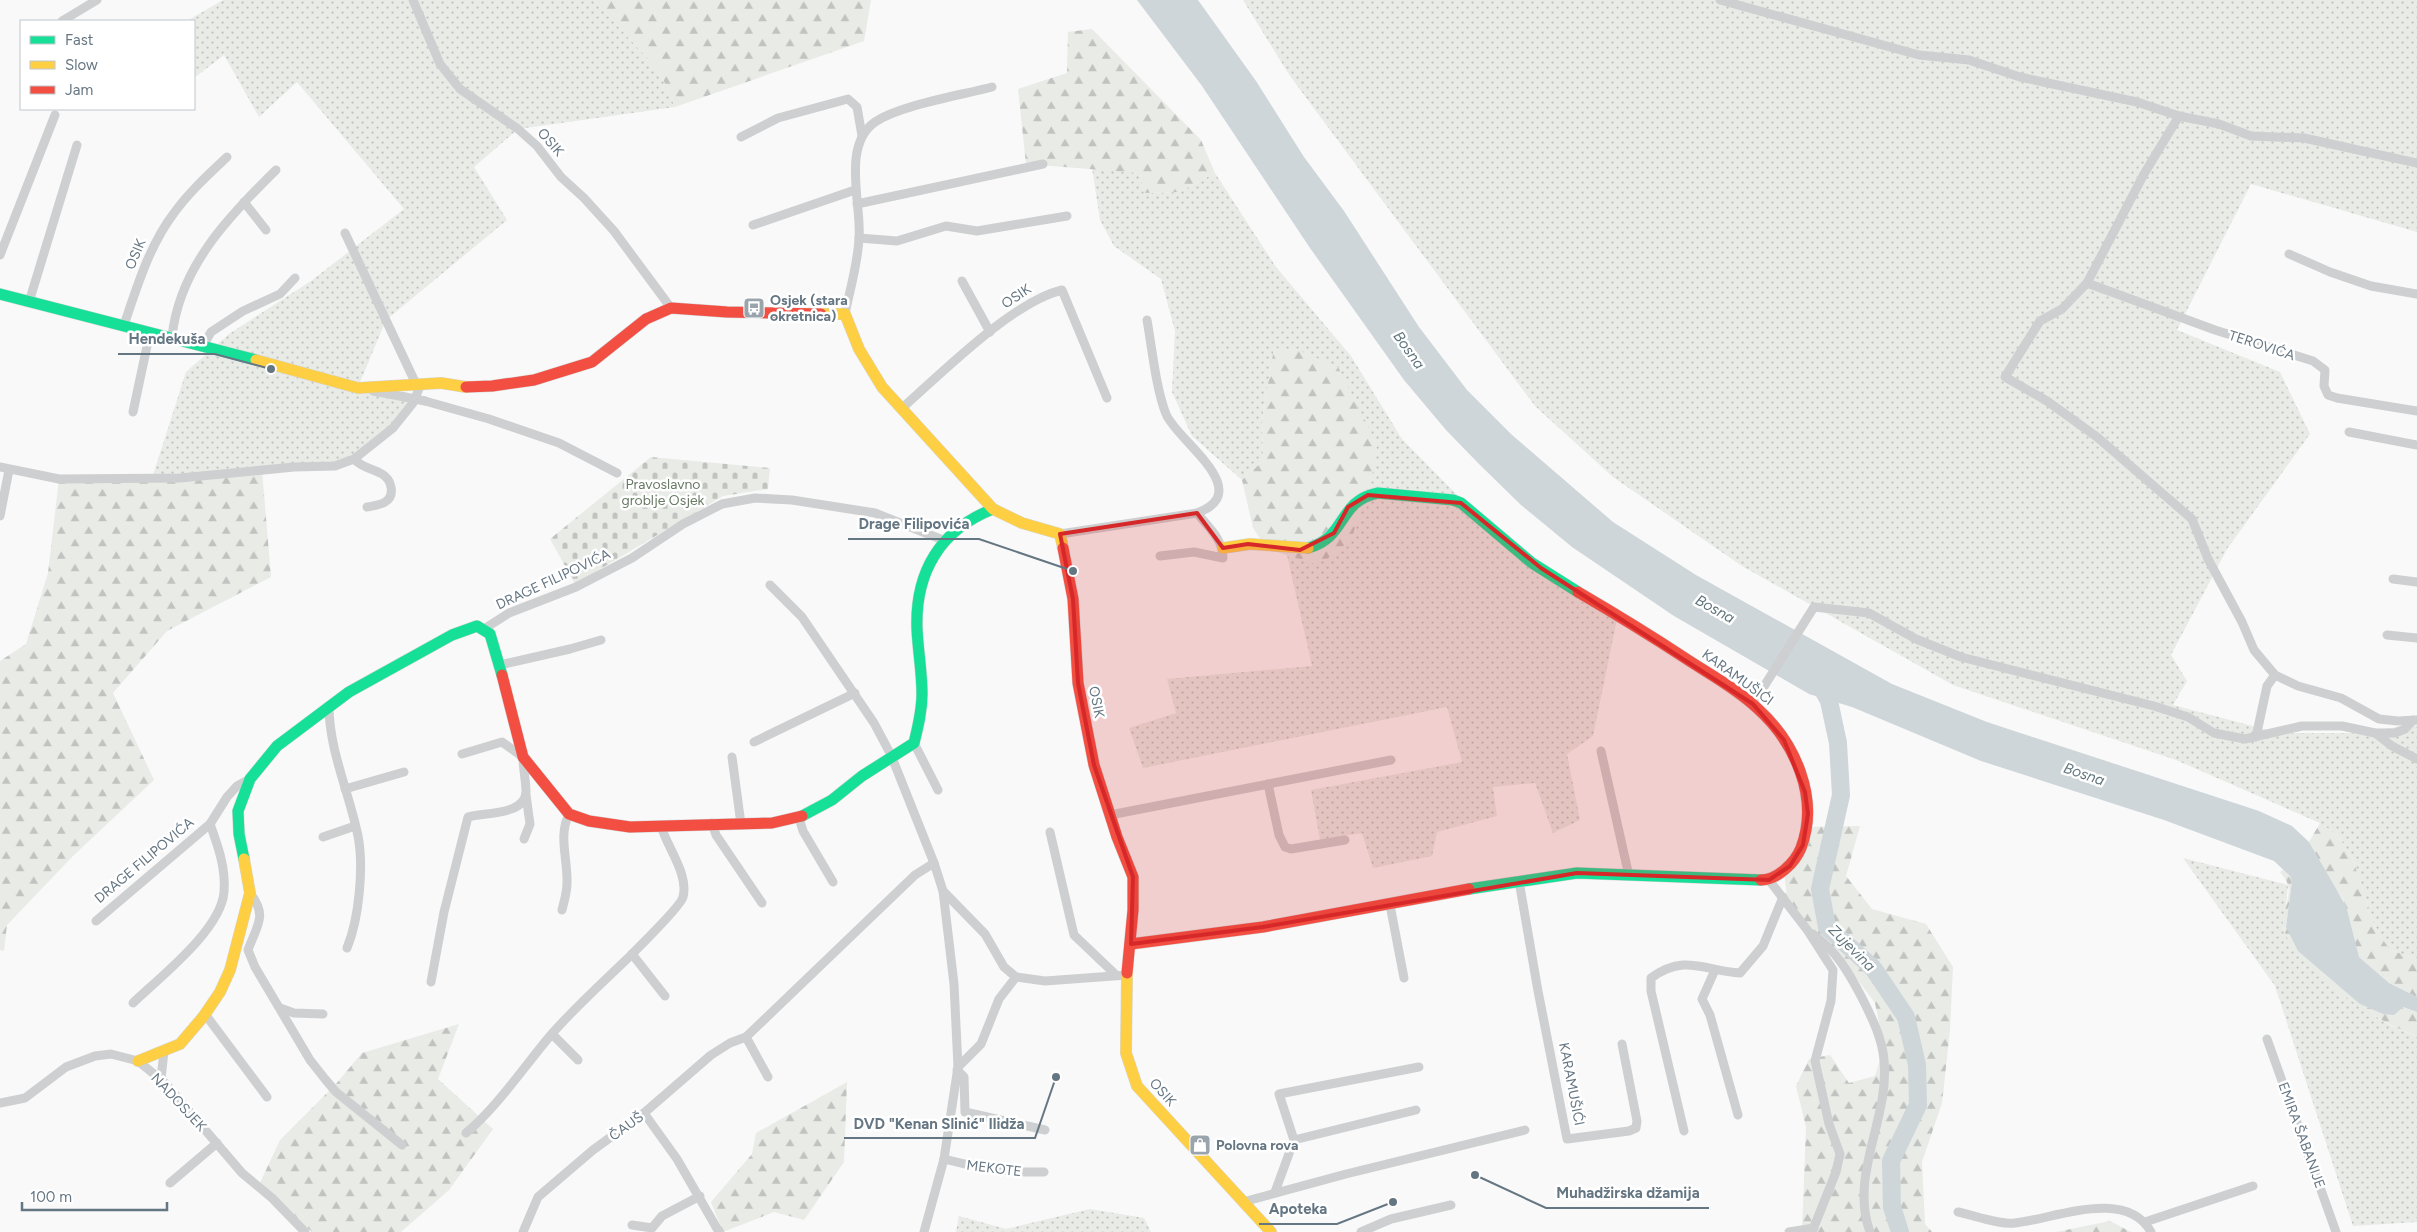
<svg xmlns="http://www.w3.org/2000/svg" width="2417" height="1232" font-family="Figtree,sans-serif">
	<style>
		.grass { fill: url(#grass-dots) }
		.forest { fill: url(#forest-firs) }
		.cemetery { fill: url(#cemetery-stones) }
		.water { fill: #ced6d9 }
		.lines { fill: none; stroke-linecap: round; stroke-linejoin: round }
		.river { stroke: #ced6d9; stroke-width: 18 }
		.fast-casing { stroke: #d5d6d7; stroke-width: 12 }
		.slow-casing { stroke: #d5d6d7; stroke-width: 12 }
		.jam-casing { stroke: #d5d6d7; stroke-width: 12 }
		.street { stroke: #cecfd0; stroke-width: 9 }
		.fast { stroke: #16e098; stroke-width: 11 }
		.slow { stroke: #ffcf43; stroke-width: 11 }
		.jam { stroke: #f24e42; stroke-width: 11 }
		.street-bridge { stroke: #cecfd0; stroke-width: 9 }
		.marked { fill: #d62828; fill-opacity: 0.2; stroke: #d62828; stroke-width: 4; stroke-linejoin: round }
		.labels { text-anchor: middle; stroke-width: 5; stroke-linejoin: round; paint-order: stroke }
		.street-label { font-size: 14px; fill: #657683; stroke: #fff }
		.poi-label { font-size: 14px; font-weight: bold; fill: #657683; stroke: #fff; text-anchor: start }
		.park-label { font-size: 14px; fill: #687a64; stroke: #fff }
		.water-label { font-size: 15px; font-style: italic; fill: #60757c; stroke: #fff }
		.leader { fill: none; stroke: #657683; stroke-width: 2 }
		.callout-dot { fill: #657683; stroke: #fff; stroke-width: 2 }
		.callout-label { font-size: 15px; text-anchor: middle; font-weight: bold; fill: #657683; stroke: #fff; stroke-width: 5; stroke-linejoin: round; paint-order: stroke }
	</style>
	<defs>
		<pattern id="grass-dots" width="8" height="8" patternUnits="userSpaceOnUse" patternTransform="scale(1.25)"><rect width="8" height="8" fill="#e8ebe6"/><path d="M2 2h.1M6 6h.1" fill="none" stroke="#c0c3c0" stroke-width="1.8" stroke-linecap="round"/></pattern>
		<pattern id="forest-firs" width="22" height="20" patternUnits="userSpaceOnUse" patternTransform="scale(1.25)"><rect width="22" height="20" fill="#e8ebe6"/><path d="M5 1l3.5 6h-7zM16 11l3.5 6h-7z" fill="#c0c3c0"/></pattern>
		<pattern id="cemetery-stones" width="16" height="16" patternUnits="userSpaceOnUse" patternTransform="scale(1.25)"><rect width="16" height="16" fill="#e8ebe6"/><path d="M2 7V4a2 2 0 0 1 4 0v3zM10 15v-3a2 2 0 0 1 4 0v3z" fill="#c0c3c0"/></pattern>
	</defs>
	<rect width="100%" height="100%" fill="#f9f9f9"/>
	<g class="grass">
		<path d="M 223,0 L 594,0 L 660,72 L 675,107 L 518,129 L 474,167 L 507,220 L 386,320 L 358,387 L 413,403 L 370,448 L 335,466 L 152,478 L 186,372 L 229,334 L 311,281 L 404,209 L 297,82 L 259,117 L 224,55 L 194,78 L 194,21 L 187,21 Z"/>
		<path d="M 1243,0 L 2417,0 L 2417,232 L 2251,184 L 2177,330 L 2280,372 L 2310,434 L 2227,549 L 2171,655 L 2187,681 L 2173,705 L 2279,733 L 2349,733 L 2417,725 L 2417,959 L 2390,950 L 2375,928 L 2352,857 L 2337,835 L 2320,823 L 2176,760 L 1953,685 L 1742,566 L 1613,477 L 1535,406 L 1290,76 Z"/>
		<path d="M 1092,168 L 1140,173 L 1144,193 L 1179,192 L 1215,173 L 1276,267 L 1351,356 L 1402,439 L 1463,501 L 1543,573 L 1617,619 L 1593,736 L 1567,754 L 1580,820 L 1553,833 L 1535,783 L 1493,787 L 1497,816 L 1437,832 L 1432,856 L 1373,868 L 1362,833 L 1320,840 L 1311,790 L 1462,762 L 1447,707 L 1143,768 L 1129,728 L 1176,713 L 1167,679 L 1312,666 L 1287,555 L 1316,564 L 1298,350 L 1274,349 L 1262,420 L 1263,461 L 1242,480 L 1192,436 L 1172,392 L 1175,331 L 1161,279 L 1114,246 L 1100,220 Z"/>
		<path d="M 2183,858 L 2288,885 L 2283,929 C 2322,968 2362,1020 2417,1036 L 2417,1222 L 2353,1226 L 2275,986 Z"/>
		<path d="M 1090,1209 L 1144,1218 L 1151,1232 L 956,1232 L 959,1216 L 1006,1229 Z"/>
	</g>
	<g class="forest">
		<path d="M 594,0 L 871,0 L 864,41 L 675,107 L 660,72 Z"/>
		<path d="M 1092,29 L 1201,140 L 1215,173 L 1179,192 L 1144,193 L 1140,173 L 1026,164 L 1018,89 L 1067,73 L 1068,32 Z"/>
		<path d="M 1274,348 L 1298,350 L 1338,367 L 1377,444 L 1370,490 L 1353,533 L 1339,552 L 1316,564 L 1267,549 L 1253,528 L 1242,480 L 1263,461 L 1262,420 Z"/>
		<path d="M 262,470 L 271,577 L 167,631 L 113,693 L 154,780 L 73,856 L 7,925 L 4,951 L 0,950 L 0,661 L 26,644 L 48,573 L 59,479 Z"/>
		<path d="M 2320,823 L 2337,835 L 2352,857 L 2375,928 L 2390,950 L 2417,959 L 2417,997 L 2389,983 L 2359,957 L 2343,899 L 2329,880 L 2309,842 Z"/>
		<path d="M 1860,826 L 1846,876 L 1872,909 L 1926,924 L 1953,967 L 1950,1030 L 1942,1103 L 1922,1162 L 1925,1224 L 1932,1232 L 1802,1232 L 1806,1127 L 1796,1086 L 1809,1059 L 1830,1055 L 1849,1083 L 1875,1076 L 1884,1047 L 1875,1003 L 1842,959 L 1808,938 L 1788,905 L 1784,872 L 1805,827 Z"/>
		<path d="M 2283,870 L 2290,876 L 2292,881 L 2286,927 L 2403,1007 L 2417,1012 L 2417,1036 C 2380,1025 2296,968 2284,930 C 2279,917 2292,898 2288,885 C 2287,880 2282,875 2280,872 Z"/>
		<path d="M 459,1024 L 438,1079 L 493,1129 L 449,1190 L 401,1232 L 312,1232 L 259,1185 L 280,1140 L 335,1085 L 362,1053 Z"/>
		<path d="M 847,1082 L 844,1162 L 804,1220 L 774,1212 L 723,1232 L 711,1202 L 752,1154 L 756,1133 Z"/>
		<path d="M 2110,1221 L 2131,1232 L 2056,1232 Z"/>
	</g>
	<path class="cemetery" d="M 651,457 L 770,468 L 768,489 L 723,496 L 575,584 L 550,539 Z"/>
	<path class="water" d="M 1137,0 L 1198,0 L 1256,81 L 1304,157 L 1344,211 L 1419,327 L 1467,390 L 1511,434 L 1613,522 L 1696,575 L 1892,684 L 1987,722 L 2259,811 L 2292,826 L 2309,842 L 2346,906 L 2359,957 L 2389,983 L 2417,997 L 2417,1012 L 2403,1007 L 2394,1015 L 2383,1014 L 2360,1004 L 2298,951 L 2286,927 L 2292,881 L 2290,876 L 2274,861 L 2164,820 L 1981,761 L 1852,707 L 1809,694 L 1674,616 L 1572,547 L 1521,505 L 1479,464 L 1446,430 L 1404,380 L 1310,248 L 1202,86 Z"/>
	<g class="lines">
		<path class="river" d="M 1818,681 L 1829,701 L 1838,743 L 1841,795 L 1820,889 L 1827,927 L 1873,968 L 1906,1017 L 1917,1065 L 1918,1105 L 1891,1161 L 1892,1207 L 1900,1232"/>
		<g class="fast-casing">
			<g id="fast">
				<path d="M 0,294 L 256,360"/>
				<path d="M 1308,548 C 1348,537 1337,501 1378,493 L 1453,500 L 1461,503 L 1532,563 L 1578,592"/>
				<path d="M 802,816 L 832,800 L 862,776 L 914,743 C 918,727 922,711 922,694 C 922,672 918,651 917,629 C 915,572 940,530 993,509"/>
				<path d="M 244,859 L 239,834 L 238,811 L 250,779 L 277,746 L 349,692 L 452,635 L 477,626 L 490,634 L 502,675"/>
				<path d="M 1469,889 L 1577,873 L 1761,880"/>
			</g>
		</g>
		<g class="slow-casing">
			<g id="slow">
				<path d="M 821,314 L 845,314 L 859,349 L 882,387 L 993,509 L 1022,523 L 1060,534 L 1063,548"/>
				<path d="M 256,360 L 358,388 L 441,383 L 466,387"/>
				<path d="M 1223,548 L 1250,544 L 1308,548"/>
				<path d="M 1127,973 L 1126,1053 L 1137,1086 L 1271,1232"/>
				<path d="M 138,1061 L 180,1044 L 203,1017 L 220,992 L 230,970 L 250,893 L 244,859"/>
			</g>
		</g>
		<g class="jam-casing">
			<g id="jam">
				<path d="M 466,387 L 492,386 L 534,380 L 592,362 L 646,319 L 671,308 L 727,312 L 821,314"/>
				<path d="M 1063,548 L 1073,599 L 1078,683 L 1094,765 L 1117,837 L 1133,877 L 1133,910 L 1127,973"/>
				<path d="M 1578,592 C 1614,613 1650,635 1685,658 C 1709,674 1736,688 1757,708 C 1795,742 1820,798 1801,848 C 1795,863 1777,880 1761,880"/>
				<path d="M 502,675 L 523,757 L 569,814 L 589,821 L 630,827 L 772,823 L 802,816"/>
				<path d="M 1131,944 L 1263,927 L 1469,889"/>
			</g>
		</g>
		<g class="street">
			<path d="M 413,0 L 440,64 L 460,89 L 518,129 L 537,146 L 561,177 L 584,198 L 614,231 L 671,308"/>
			<path d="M 1720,0 L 1919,55 L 1969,60 L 2020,77 L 2137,102 L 2179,116 L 2219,124 L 2251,136 L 2304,138 L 2417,163"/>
			<path d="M 62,21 L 97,0"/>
			<path d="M 2179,116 L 2144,174 L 2087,283 L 2062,309 L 2040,321 L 2005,377 L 2047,401 L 2097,437 L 2192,519 L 2208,559 L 2242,622 L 2254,650 L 2275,675 L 2298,686 L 2341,698 L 2379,719 L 2398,721 L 2417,720"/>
			<path d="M 741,137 L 778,118 L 848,99 L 857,107 L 862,136"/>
			<path d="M 244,202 L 266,230"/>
			<path d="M 857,204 L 1043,164"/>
			<path d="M 753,225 L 855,190"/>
			<path d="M 345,233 L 416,384"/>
			<path d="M 859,238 L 897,241 L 946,226 L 977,231 L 1067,216"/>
			<path d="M 2289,254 L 2330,272 L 2371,286 L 2417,294"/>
			<path d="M 0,255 L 55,115"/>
			<path d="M 962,281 L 990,332"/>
			<path d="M 2087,283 L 2215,330 L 2313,361 L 2325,370 L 2324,386 L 2328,395 L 2337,398 L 2417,411"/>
			<path d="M 29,302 L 77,145"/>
			<path d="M 845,314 C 850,289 858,263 859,238 C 862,205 841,146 875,122 C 900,105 962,95 992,87"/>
			<path d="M 124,325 C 137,287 149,246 174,213 C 189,192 208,175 227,157"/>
			<path d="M 172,337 C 179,268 228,217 276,170"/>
			<path d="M 203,346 L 211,332 L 243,311 L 280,294 L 295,278"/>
			<path d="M 373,391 L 405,397"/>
			<path d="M 425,401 L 489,419 L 559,443 L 617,473"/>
			<path d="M 901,409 C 941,374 1012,302 1062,290 L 1107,398"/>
			<path d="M 133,412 L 150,332"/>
			<path d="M 2349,432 L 2417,445"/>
			<path d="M 354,459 C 362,468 372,468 382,474 C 387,477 390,481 391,487 C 394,503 379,505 367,507"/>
			<path d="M 0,467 L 59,479 L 180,478 L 294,467 L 335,466 L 354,459 L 393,428 L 413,403 L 421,384"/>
			<path d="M 0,516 L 9,470"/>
			<path d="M 1060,534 L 1197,513 C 1257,491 1176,440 1166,414 C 1156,389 1152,348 1147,320"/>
			<path d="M 1160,556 L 1194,552 L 1223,558 C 1223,539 1208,527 1197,513"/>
			<path d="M 2393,579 L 2417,582"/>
			<path d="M 770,585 L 802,617 L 874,723 L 891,755 L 934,863 L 943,891 L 954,984 L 958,1067 L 944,1159 L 924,1232"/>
			<path d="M 484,629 L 509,613 L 576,587 L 632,558 L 683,524 L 722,504 L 755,498 L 792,500 L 875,513 L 943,540"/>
			<path d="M 2387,635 L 2417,638"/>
			<path d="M 500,665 L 570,649 L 601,640"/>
			<path d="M 1753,704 L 1814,607 L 1869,613 L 1916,639 L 1961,657 L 2154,706 L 2188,717 L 2214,733 L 2245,739 L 2302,726 L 2342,726 L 2375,733 L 2395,733 L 2405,729 L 2413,720"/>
			<path d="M 329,706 C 329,750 349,792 358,836 C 364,867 359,919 347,948"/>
			<path d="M 2375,733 L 2392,746 L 2417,759"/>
			<path d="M 2256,737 L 2267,686 L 2275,675"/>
			<path d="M 754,742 L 855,693"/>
			<path d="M 914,743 L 938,790"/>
			<path d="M 1601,751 L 1629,876"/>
			<path d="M 732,757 L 741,824"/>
			<path d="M 1268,784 L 1279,835 L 1285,847 L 1291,849 L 1345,840"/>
			<path d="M 345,789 L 404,772"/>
			<path d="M 1110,815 L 1391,760"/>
			<path d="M 799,818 L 803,831 L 833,882"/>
			<path d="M 712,823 L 716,835 L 762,903"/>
			<path d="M 1050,832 L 1074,935 L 1116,975"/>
			<path d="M 323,837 L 355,826"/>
			<path d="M 524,839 L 530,824 L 526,795"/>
			<path d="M 1769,880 L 1808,931 L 1833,970 L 1831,1001 L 1815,1061 L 1829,1124 L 1840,1154 L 1836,1172 L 1812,1232"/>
			<path d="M 1519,881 L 1538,991 L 1567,1139 L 1629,1131 L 1636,1128 L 1637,1121 L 1622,1044"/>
			<path d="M 943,891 L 985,934 L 1004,967 L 1016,977"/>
			<path d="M 250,893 C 268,916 257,925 248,950 L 255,967 L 310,1060 L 325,1079 L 336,1092 L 402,1145"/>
			<path d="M 1390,905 L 1404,978"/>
			<path d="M 562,910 C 564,901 567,893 567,883 C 568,860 558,836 569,814"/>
			<path d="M 96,921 L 210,824 L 227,797 L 237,786 L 250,779"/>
			<path d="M 1813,934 C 1836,951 1848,971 1861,996 C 1871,1016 1882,1037 1884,1060 C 1890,1118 1849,1175 1870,1232"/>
			<path d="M 632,954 L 665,996"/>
			<path d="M 1715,970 L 1702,999 L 1710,1015 L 1738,1115"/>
			<path d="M 431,982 L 444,912 L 468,817 C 482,812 525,816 526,792 C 526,781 523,769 523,757 L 502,742 L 462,754"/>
			<path d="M 133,1003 C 160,977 221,930 224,892 C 226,868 218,846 210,824"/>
			<path d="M 280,1008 L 294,1013 L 323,1014"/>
			<path d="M 205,1014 L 267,1097"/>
			<path d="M 552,1034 L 578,1060"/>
			<path d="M 746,1037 L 768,1077"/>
			<path d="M 2267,1039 L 2336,1232"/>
			<path d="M 958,1067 L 981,1044 L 999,999 L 1016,977 L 1045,981 L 1127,975"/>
			<path d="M 957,1070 L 964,1077 L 965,1112 L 1045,1130"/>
			<path d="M 161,1079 L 164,1051"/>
			<path d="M 0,1103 L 25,1098 L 66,1067 L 95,1056 L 111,1054 L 138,1061 L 165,1083 L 242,1173 L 272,1198 L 305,1232"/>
			<path d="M 644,1113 L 677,1159 L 719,1232"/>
			<path d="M 1684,1131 L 1651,991 L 1651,978 C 1685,953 1705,971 1740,973 L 1763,946 L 1783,897"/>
			<path d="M 466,1133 C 496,1108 524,1067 550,1036 C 574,1008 601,984 628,958 C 637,949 681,906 683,897 C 689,874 667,847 661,826"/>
			<path d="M 1294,1140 L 1416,1110"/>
			<path d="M 944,1159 C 978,1168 1009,1173 1044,1172"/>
			<path d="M 170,1183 L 217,1143"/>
			<path d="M 1275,1192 L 1294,1140 L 1279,1094 L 1419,1067"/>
			<path d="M 1243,1202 L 1346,1174 L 1525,1130"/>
			<path d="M 1958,1212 C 1973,1215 2000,1225 2015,1223 C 2054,1219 2126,1187 2151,1232"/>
			<path d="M 2145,1222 L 2253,1186"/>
			<path d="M 632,1225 L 652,1228 L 662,1216 L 700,1196"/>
			<path d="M 523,1232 L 538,1197 L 593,1150 L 644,1113 L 711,1055 L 730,1043 L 746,1037 L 915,875 L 934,863"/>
			<path d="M 1361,1232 L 1391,1219 L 1451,1205"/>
			<path d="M 1789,1232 L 1814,1228"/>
		</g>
		<use href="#fast" class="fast"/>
		<use href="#slow" class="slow"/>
		<use href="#jam" class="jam"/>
		<path class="street-bridge" d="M 405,397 L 425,401"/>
	</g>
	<path class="marked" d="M 1368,495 L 1461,503 L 1541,568 L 1753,704 L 1784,740 L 1805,792 L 1808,814 L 1803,845 L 1790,866 L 1769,880 L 1577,873 L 1263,927 L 1131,944 L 1133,877 L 1094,765 L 1078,683 L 1073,599 L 1060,534 L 1197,513 L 1223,548 L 1248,544 L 1300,550 L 1334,533 L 1348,507 Z"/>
	<defs>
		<g id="bus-square" transform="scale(1.125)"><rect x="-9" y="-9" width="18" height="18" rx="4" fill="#99a4ac" stroke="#fff"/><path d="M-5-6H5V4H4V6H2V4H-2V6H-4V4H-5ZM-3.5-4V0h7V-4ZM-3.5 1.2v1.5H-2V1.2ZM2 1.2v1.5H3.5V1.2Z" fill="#fff"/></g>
		<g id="shop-square" transform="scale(1.125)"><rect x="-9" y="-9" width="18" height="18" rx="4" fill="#99a4ac" stroke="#fff"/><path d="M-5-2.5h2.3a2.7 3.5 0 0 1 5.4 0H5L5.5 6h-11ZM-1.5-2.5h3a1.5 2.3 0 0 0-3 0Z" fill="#fff"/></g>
	</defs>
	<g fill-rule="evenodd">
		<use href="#bus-square" x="754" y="308"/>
		<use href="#shop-square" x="1200" y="1145"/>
	</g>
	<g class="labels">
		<g class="street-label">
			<text transform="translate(551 142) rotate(49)" y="5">OSIK</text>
			<text transform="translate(135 254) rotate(-67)" y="5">OSIK</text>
			<text transform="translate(1016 296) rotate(-34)" y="5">OSIK</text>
			<text transform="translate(2262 345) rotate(18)" y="5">TEROVIĆA</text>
			<text transform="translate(553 579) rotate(-25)" y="5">DRAGE FILIPOVIĆA</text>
			<text transform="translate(1738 677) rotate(36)" y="5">KARAMUŠIĆI</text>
			<text transform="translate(1097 702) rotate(79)" y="5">OSIK</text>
			<text transform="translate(144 860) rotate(-40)" y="5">DRAGE FILIPOVIĆA</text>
			<text transform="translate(1572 1084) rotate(79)" y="5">KARAMUŠIĆI</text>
			<text transform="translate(1163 1092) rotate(48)" y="5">OSIK</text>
			<text transform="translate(179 1102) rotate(47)" y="5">NADOSJEK</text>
			<text transform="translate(626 1126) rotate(-36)" y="5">ČAUŠ</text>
			<text transform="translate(2302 1135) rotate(70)" y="5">EMIRA ŠABANIJE</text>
			<text transform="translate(994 1168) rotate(7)" y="5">MEKOTE</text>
		</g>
		<g class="poi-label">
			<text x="770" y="305">Osjek (stara<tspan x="770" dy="16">okretnica)</tspan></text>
			<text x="1216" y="1150">Polovna rova</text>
		</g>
		<g class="park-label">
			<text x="663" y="489">Pravoslavno<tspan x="663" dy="16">groblje Osjek</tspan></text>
		</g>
		<g class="water-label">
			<text transform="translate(1409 350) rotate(55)" y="5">Bosna</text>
			<text transform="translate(1715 609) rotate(29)" y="5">Bosna</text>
			<text transform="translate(2084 774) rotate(19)" y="5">Bosna</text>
			<text transform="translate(1852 948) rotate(45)" y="5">Zujevina</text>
		</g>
	</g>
	<path class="leader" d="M271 369L215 354H118M1073 571L979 539H848M1056 1077L1035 1138H844M1475 1175L1546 1208H1709M1393 1202L1337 1224H1259"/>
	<g class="callout-dot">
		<circle cx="271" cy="369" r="5"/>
		<circle cx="1073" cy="571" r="5"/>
		<circle cx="1056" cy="1077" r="5"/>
		<circle cx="1475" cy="1175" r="5"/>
		<circle cx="1393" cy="1202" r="5"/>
	</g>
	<g class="callout-label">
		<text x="167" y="344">Hendekuša</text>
		<text x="914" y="529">Drage Filipovića</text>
		<text x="939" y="1129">DVD "Kenan Slinić" Ilidža</text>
		<text x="1628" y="1198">Muhadžirska džamija</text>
		<text x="1298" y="1214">Apoteka</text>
	</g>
	<rect x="20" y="20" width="175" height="90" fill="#ffffff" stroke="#c1c8cd"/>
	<rect x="30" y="36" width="25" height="8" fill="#16e098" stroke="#c1c8cd"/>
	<text x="65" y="45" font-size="15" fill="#657683">Fast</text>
	<rect x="30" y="61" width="25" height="8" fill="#ffcf43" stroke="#c1c8cd"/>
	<text x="65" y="70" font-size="15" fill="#657683">Slow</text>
	<rect x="30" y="86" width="25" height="8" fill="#f24e42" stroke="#c1c8cd"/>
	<text x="65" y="95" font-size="15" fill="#657683">Jam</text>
	<path d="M22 1202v8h145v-8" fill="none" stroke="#657683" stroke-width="2.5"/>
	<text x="30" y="1202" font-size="15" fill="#657683" stroke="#ffffff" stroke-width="4" paint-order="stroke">100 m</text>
</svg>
